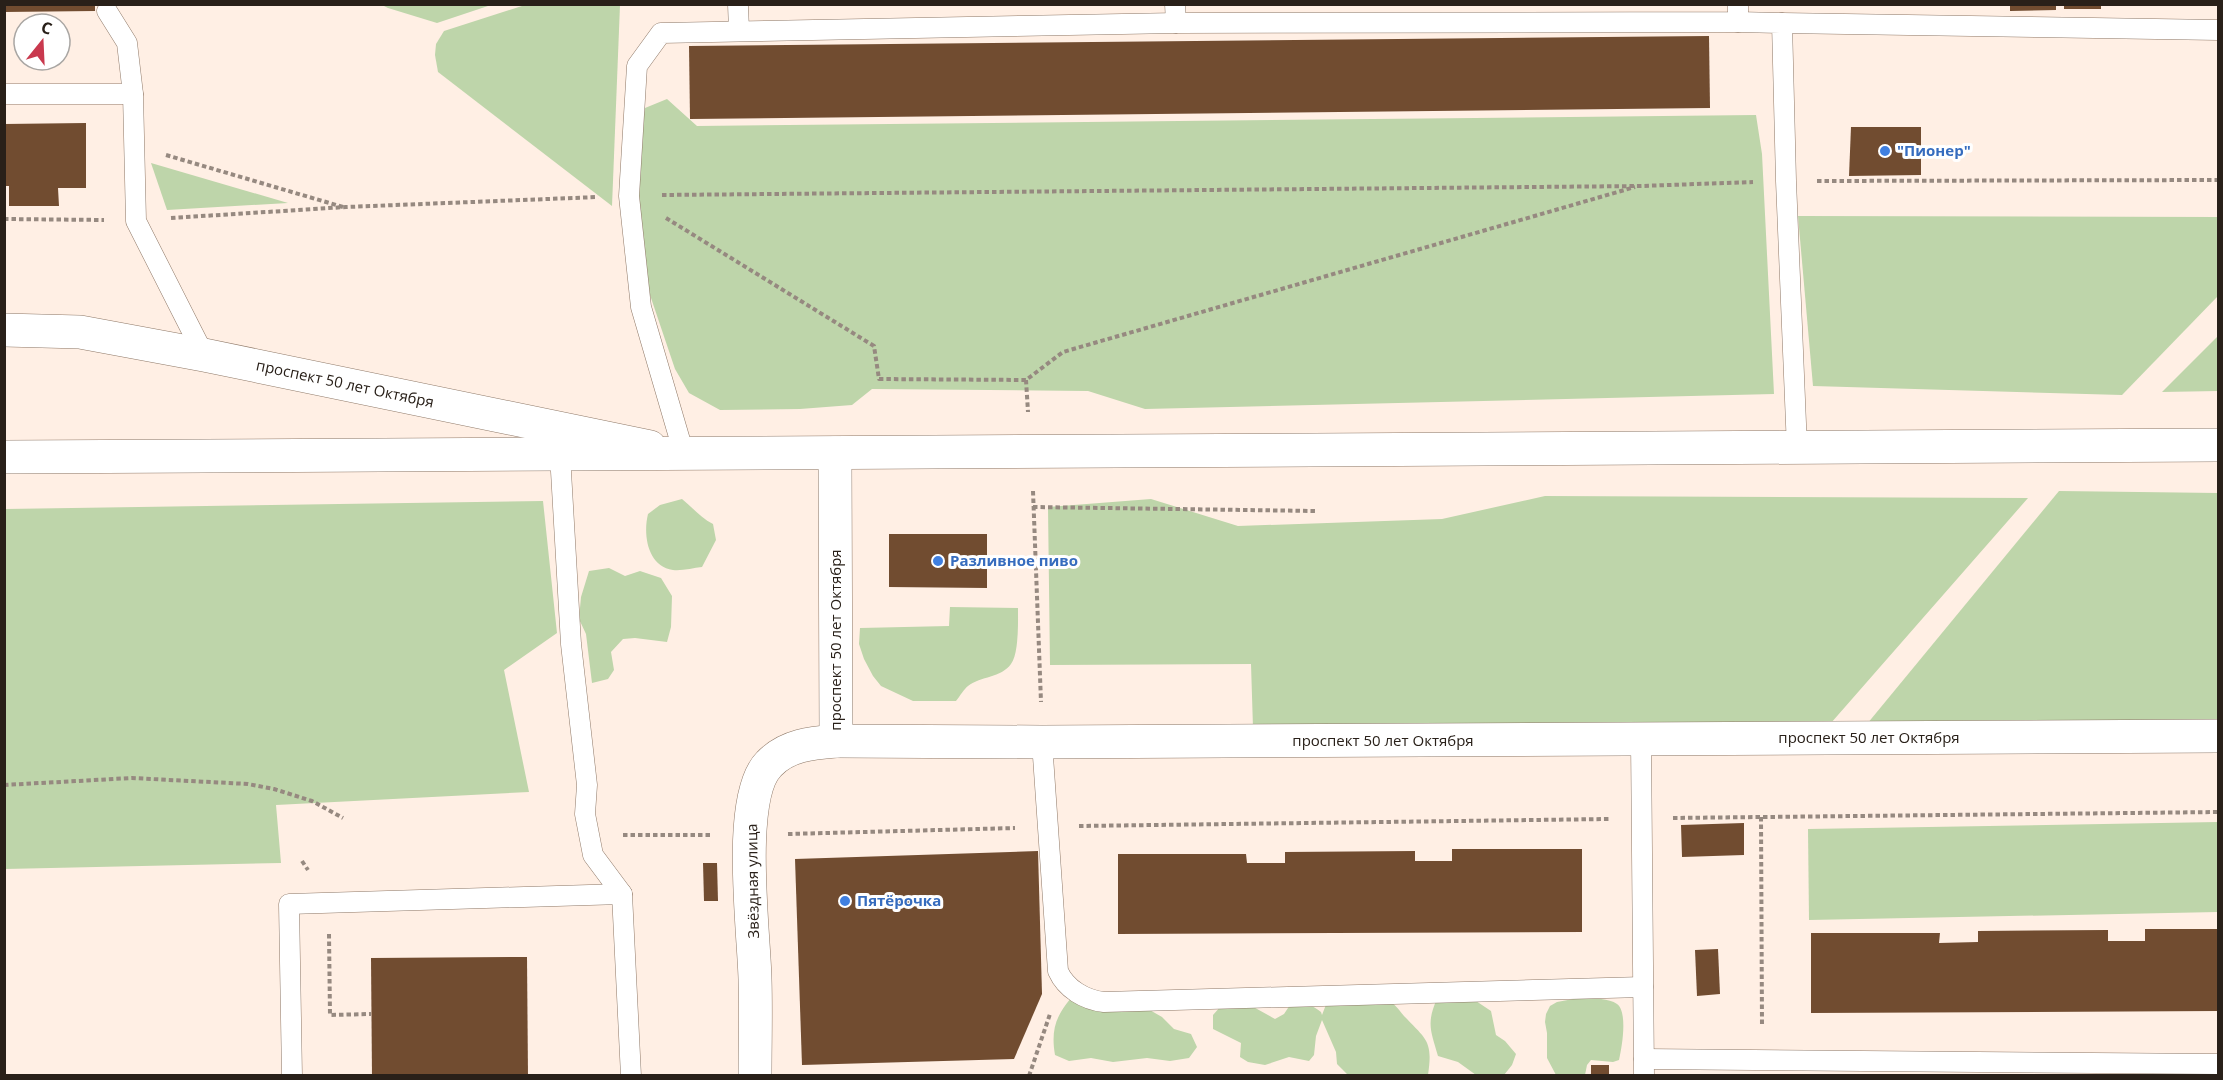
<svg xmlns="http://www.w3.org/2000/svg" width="2223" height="1080" font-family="'Open Sans',sans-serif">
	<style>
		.green { fill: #bed5aa }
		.building { fill: #714c30 }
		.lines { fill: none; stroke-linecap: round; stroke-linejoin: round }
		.service-casing { stroke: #8f7968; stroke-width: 21 }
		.minor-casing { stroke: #8f7968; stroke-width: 34 }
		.tertiary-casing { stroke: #8f7968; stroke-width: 34 }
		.primary-casing { stroke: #8f7968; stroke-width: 34 }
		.path { stroke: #968980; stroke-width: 4; stroke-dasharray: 4.5 3; stroke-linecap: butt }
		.service { stroke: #fff; stroke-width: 20 }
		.minor { stroke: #fff; stroke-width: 33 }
		.tertiary { stroke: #fff; stroke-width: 33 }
		.primary { stroke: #fff; stroke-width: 33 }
		.shop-dot { fill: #3f7fe0; stroke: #fff; stroke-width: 2 }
		.labels { text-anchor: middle; stroke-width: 6; stroke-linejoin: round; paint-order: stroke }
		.shop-label { font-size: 15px; font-weight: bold; fill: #366cbe; stroke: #fff; text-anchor: start }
		.street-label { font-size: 15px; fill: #292019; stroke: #fff }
	</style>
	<rect width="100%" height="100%" fill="#ffefe4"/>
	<g class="green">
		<path d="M 382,5 L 491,5 L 437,23 L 388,8 Z"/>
		<path d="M 525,5 L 620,5 L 612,206 L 438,72 L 435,55 L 436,44 L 444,31 Z"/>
		<path d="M 667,99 L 697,126 L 1756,115 L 1762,154 L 1774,394 L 1145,409 L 1088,391 L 872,389 L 852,405 L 800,409 L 720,410 L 689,393 L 675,369 L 650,295 L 636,234 L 634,156 L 645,108 Z"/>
		<path d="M 151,163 L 288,203 L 167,210 Z"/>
		<path d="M 1798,216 L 2218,217 L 2218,296 L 2122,395 L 1813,386 Z"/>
		<path d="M 2218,336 L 2218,391 L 2162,392 Z"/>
		<path d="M 2059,491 L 2218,493 L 2218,721 L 1867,724 Z"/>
		<path d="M 1545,496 L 2028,498 L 1831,723 L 1253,728 L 1251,664 L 1050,665 L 1048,507 L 1151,499 L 1238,526 L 1442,519 Z"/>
		<path d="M 682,499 C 693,508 701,518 713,524 L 716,540 L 702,567 C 693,568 682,571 673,570 C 647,566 643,534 648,514 L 660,505 Z"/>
		<path d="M 543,501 L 557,633 L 504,670 L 529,792 L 276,805 L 281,863 L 5,869 L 5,509 Z"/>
		<path d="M 609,568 L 625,576 L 640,571 L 661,578 L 672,596 L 671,627 L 667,642 L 635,638 L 623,639 L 611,652 L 614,670 L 608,679 L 592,683 L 586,634 L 579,619 L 581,597 L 589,571 Z"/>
		<path d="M 950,607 L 1018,608 C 1018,622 1019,653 1011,664 C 1001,678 981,676 968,686 C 964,689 960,696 956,701 L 913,701 L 881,686 L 873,676 L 864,659 L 859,644 L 860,628 L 949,626 Z"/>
		<path d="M 2218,822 L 2218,912 L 1809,920 L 1808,829 Z"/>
		<path d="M 1584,997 C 1594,999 1609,998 1617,1004 C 1628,1012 1622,1047 1619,1060 L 1613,1062 L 1591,1060 L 1587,1065 L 1585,1075 L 1556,1075 L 1547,1058 L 1547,1033 L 1545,1022 L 1546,1014 L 1550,1006 L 1557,1002 Z"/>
		<path d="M 1071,998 L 1148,1009 L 1162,1017 L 1174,1029 L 1191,1034 L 1197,1047 L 1189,1058 L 1170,1061 L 1147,1058 L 1113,1062 L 1091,1058 L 1069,1061 L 1055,1055 C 1051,1031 1055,1017 1071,998 Z"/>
		<path d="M 1387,999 C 1395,1004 1398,1009 1404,1016 C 1427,1040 1433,1041 1428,1075 L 1348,1075 L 1337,1064 L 1336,1052 L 1322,1020 L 1316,1036 L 1314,1055 L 1309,1061 L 1289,1057 L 1265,1065 L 1248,1062 L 1240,1057 L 1241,1043 L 1213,1029 L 1213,1015 L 1221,1006 L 1248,1004 L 1275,1019 L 1284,1014 L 1292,1002 C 1303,1001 1312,1005 1321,1012 L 1322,1015 L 1327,1002 Z"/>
		<path d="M 1437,999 L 1476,1001 L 1491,1011 L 1496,1035 L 1505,1041 L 1516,1054 L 1512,1065 L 1504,1075 L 1476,1075 L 1458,1062 L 1438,1056 C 1431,1032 1426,1023 1437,999 Z"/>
	</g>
	<g class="building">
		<path d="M 4,4 L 95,4 L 95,11 L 4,12 Z"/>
		<path d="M 2010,4 L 2056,4 L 2056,10 L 2010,11 Z"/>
		<rect x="2064" y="4" width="37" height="5"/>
		<path d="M 1709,36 L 1710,108 L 690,119 L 689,46 Z"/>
		<path d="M 86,123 L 86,188 L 58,188 L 59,206 L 9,206 L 9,186 L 4,186 L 4,124 Z"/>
		<path d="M 1851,127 L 1921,127 L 1921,175 L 1849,176 Z"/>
		<path d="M 889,534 L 987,534 L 987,588 L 889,587 Z"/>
		<path d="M 1744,823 L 1744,855 L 1682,857 L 1681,825 Z"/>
		<path d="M 1452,849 L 1582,849 L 1582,932 L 1118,934 L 1118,854 L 1246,854 L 1247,863 L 1285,863 L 1285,852 L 1415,851 L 1415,861 L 1452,861 Z"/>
		<path d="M 1038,851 L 1042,994 L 1014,1059 L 802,1065 L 795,859 Z"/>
		<path d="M 703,863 L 717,863 L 718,901 L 704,901 Z"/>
		<path d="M 2145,929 L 2218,929 L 2218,1011 L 1811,1013 L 1811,933 L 1940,933 L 1939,943 L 1978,942 L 1978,931 L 2108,930 L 2108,941 L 2145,941 Z"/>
		<path d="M 1718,949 L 1720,994 L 1697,996 L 1695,950 Z"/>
		<path d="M 527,957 L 528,1076 L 372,1076 L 371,958 Z"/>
		<rect x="1591" y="1065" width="18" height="11"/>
	</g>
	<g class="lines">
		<g class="service-casing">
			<g id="service">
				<path d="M 738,4 L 739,31"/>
				<path d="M 1175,4 L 1176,23"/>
				<path d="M 107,11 L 127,43 L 133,94 L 136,221 L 204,355"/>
				<path d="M 1738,22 L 1782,23 L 1786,181 L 1797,448"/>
				<path d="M 1782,23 L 2218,30"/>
				<path d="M 4,94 L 133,94"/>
				<path d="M 560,454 L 571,644 L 587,785 L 585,814 L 593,855 L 622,894 L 631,1076"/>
				<path d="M 684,454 L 641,307 L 629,196 L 637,66 L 661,33 L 1176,23 L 1738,22 L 1738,4"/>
				<path d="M 1641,740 L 1644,1076"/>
				<path d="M 1042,742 L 1058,971 C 1066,989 1085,1000 1104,1002 L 1643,987"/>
				<path d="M 1644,1059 L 2218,1064"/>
				<path d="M 292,1076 L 289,904 L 622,894"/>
			</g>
		</g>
		<g class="minor-casing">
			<path id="minor" d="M 755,1076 C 755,1043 756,1011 755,979 C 754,932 736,797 769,764 C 787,745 812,743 836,741"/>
		</g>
		<g class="tertiary-casing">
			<g id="tertiary">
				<path d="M 4,330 L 80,332 L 204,355 L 650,447"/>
				<path d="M 835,453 L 836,741 L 1042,742 L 2218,736"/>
			</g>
		</g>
		<g class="primary-casing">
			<path id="primary" d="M 4,457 L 2218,445"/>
		</g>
		<g class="path">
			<path d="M 166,155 L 343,207"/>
			<path d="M 1817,181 L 2218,180"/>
			<path d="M 662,195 L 1641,186 L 1753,182"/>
			<path d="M 171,218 L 346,207 L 598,197"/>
			<path d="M 666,218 L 874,346 L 879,379 L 1026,380 L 1063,352 L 1635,187"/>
			<path d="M 4,219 L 104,220"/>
			<path d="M 1026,380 L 1028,412"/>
			<path d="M 1033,491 L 1041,702"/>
			<path d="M 1033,507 L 1316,511"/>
			<path d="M 4,785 L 132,778 L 248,784 L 274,789 L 312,801 L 343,818"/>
			<path d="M 1761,817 L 1762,1026"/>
			<path d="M 1673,818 L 2218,812"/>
			<path d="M 1079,826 L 1609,819"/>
			<path d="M 788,834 L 1015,828"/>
			<path d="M 623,835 L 712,835"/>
			<path d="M 302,861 L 308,870"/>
			<path d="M 329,934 L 330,1015 L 371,1014"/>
			<path d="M 1029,1076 L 1050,1014"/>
		</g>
		<use href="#service" class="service"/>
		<use href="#minor" class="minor"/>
		<use href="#tertiary" class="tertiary"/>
		<use href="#primary" class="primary"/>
	</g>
	<g class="shop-dot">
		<circle cx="1885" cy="151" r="6"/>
		<circle cx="938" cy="561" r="6"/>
		<circle cx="845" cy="901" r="6"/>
	</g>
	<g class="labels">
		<g class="shop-label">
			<text x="1897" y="156">"Пионер"</text>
			<text x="950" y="566">Разливное пиво</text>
			<text x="857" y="906">Пятёрочка</text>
		</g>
		<g class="street-label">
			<text transform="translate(345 384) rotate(12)" y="5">проспект 50 лет Октября</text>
			<text transform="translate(836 640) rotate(-90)" y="5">проспект 50 лет Октября</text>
			<text x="1869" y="743">проспект 50 лет Октября</text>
			<text x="1383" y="746">проспект 50 лет Октября</text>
			<text transform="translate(753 881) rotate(-91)" y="5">Звёздная улица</text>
		</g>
	</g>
	<rect width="2223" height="1080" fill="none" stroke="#292019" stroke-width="12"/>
	<g transform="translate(42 42) rotate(18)"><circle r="28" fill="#ffffff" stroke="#a9a6a3" stroke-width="1.5"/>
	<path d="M0-4.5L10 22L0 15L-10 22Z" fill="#c9394e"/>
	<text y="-9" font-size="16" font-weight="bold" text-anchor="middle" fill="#292019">С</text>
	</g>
</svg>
